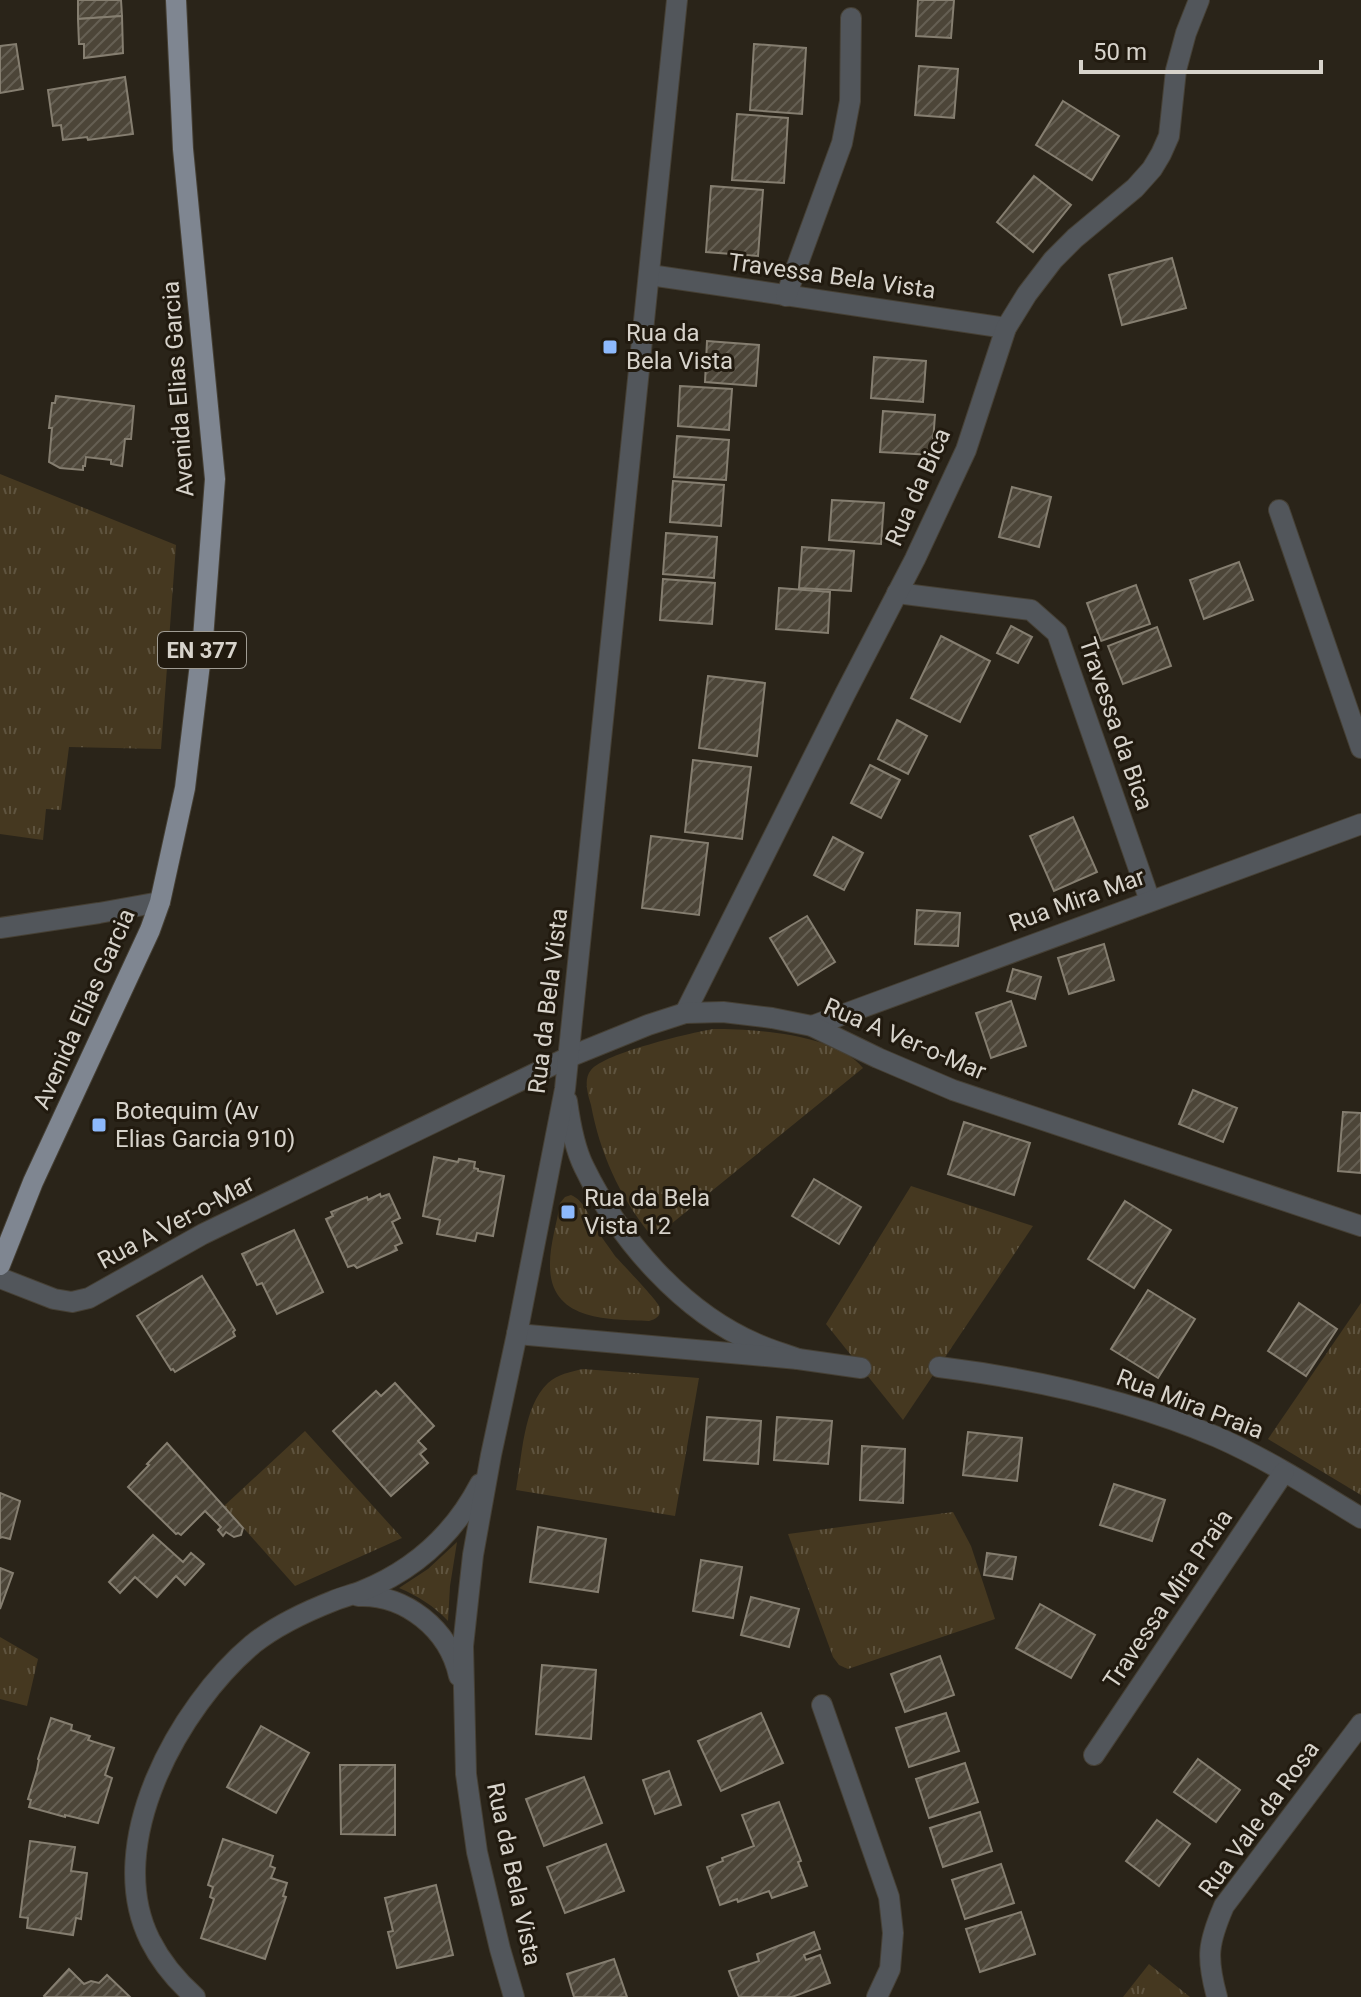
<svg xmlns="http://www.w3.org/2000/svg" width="1361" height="1997" font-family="Roboto,sans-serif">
	<defs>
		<pattern id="grass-tufts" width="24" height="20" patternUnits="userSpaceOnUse" patternTransform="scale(2)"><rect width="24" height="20" fill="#453820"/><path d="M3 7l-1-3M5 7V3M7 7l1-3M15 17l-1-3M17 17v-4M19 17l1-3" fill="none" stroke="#5f543f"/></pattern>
		<pattern id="building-hatch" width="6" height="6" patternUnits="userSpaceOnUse" patternTransform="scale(2)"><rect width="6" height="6" fill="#4c4538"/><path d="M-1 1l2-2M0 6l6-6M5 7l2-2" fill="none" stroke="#655f53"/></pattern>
	</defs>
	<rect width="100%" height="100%" fill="#2a2419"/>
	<g fill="url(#grass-tufts)">
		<path d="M0,474L176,545L161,749L69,747L61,810L46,809L43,840L0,834Z"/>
		<path d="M713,1029C755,1029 835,1034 863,1068L660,1233L656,1228L649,1233C619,1195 600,1153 591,1105C588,1095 583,1079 591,1070C605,1053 690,1033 713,1029Z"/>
		<path d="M911,1186L1033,1226L903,1420L826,1324Z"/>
		<path d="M571,1195C585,1201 589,1217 597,1230C602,1238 609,1247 615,1256C622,1264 660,1303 660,1308C661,1316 656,1319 649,1321C609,1319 549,1322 550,1264C550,1244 557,1223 560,1203L565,1197Z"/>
		<path d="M1361,1303V1495L1268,1439Z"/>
		<path d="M583,1369L699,1378L675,1516L516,1490C522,1458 523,1406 548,1383C558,1374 570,1372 583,1369Z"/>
		<path d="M305,1431L402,1538L295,1586L224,1506Z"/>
		<path d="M953,1512L971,1546L995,1619L848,1669L839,1665L833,1657L788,1534Z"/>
		<path d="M457,1542L450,1586L448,1621C434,1606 418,1596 399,1588L428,1569Z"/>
		<path d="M0,1637L38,1659L27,1706L0,1699Z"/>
		<path d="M1149,1964L1190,1997H1123Z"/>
	</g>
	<g fill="url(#building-hatch)" stroke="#857e70" stroke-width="2">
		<path d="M78,0H121L122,16L78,19Z"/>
		<path d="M918,0H954L951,38L916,36Z"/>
		<path d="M122,16L123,53L84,58V44H79L78,19Z"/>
		<path d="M16,44L23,89L0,93V46Z"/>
		<path d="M754,44L806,48L802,114L750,110Z"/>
		<path d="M919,66L958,69L954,118L915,115Z"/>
		<path d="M125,77L133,134L88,140L87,137L63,140L61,125L53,126L48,90Z"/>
		<path d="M1063,101L1119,136L1092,180L1036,145Z"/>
		<path d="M737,114L788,118L784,183L732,180Z"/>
		<path d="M1034,176L1071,205L1033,252L997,222Z"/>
		<path d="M711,186L763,190L758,256L706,252Z"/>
		<path d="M1172,258L1186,308L1122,325L1109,275Z"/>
		<path d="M707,341L759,345L756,386L705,382Z"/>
		<path d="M874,357L926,361L923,402L871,398Z"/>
		<path d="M680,386L732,389L729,430L678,426Z"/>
		<path d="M56,396L134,406L131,439H125L122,466L111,464V460L86,457L85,466H83V470L60,468L49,462L52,428H49L52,403H55Z"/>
		<path d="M883,411L935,415L932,455L880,452Z"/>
		<path d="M677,436L729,440L726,480L674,477Z"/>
		<path d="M673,481L724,485L721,526L670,522Z"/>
		<path d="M1012,487L1051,497L1039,547L999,537Z"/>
		<path d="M832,500L884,503L881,544L829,540Z"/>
		<path d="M666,533L717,537L714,578L663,574Z"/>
		<path d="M802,547L854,551L851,591L799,588Z"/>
		<path d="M1239,562L1253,600L1204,619L1190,580Z"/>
		<path d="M663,579L715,583L712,624L660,620Z"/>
		<path d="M1136,585L1150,624L1101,641L1087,603Z"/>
		<path d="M779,588L830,592L828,633L776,629Z"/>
		<path d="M1011,626L1032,637L1018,663L997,653Z"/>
		<path d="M1157,627L1171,666L1123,684L1108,646Z"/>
		<path d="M941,636L990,661L960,722L911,698Z"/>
		<path d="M708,676L765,683L757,756L699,748Z"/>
		<path d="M897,720L927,736L908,774L878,759Z"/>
		<path d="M693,760L751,767L742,839L685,832Z"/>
		<path d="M870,765L900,780L881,818L851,803Z"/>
		<path d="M1073,817L1097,872L1054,891L1030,836Z"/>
		<path d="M651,836L708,843L699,915L642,908Z"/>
		<path d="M833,837L863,853L844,890L814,875Z"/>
		<path d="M917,910L960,913L958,946L915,944Z"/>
		<path d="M807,916L835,962L798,985L770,938Z"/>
		<path d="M1104,944L1114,980L1069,994L1058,958Z"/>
		<path d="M1013,969L1041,977L1035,999L1007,991Z"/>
		<path d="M1011,1001L1026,1046L991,1058L976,1013Z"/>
		<path d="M1193,1090L1237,1108L1223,1142L1179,1124Z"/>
		<path d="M1343,1112L1361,1113V1173L1338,1171Z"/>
		<path d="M964,1122L1030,1143L1014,1195L948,1174Z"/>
		<path d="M434,1157L458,1162L459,1159L475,1162L474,1168L478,1169V1171L504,1176L493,1236L477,1233L475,1241L437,1234L440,1220L423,1216Z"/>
		<path d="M814,1179L861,1207L839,1244L792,1216Z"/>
		<path d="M380,1194L381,1197L389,1194L400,1218L392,1222L402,1243L395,1246L397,1250L357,1268L354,1265L348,1267L326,1219L333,1216L331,1212L367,1197L368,1200Z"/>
		<path d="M1125,1201L1171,1230L1134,1288L1088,1259Z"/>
		<path d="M294,1230L323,1292L277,1314L262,1283L257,1285L242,1254Z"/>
		<path d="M202,1276L235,1330L233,1332L235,1336L175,1372L173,1369L171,1370L137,1316Z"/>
		<path d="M1148,1290L1195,1319L1158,1378L1111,1349Z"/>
		<path d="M1299,1303L1337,1329L1306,1376L1268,1351Z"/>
		<path d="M395,1383L434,1426L418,1441L426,1449L420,1454L428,1463L391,1496L333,1431L376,1391L381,1396Z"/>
		<path d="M707,1417L761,1421L758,1464L704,1460Z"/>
		<path d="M777,1417L832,1421L828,1464L774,1460Z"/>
		<path d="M968,1432L1022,1438L1017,1481L963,1475Z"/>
		<path d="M167,1443L243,1528L241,1535L234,1537L226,1532L223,1536L218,1530L221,1527L205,1511L181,1535L178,1533L176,1534L128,1487L149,1465L147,1464Z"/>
		<path d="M862,1446L905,1449L903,1503L860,1500Z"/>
		<path d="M1114,1484L1165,1500L1152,1541L1100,1525Z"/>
		<path d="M0,1493L20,1501L10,1539L2,1537L0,1538Z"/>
		<path d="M538,1527L606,1539L598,1592L530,1582Z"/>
		<path d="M153,1535L183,1562L191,1553L204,1564L185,1585L176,1576L157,1597L135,1577L120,1593L109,1582Z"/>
		<path d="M987,1553L1016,1557L1012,1579L984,1575Z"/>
		<path d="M701,1560L742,1567L733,1618L693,1611Z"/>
		<path d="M0,1568L13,1573L0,1609Z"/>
		<path d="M751,1597L799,1609L789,1647L741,1635Z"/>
		<path d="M1040,1604L1095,1635L1071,1678L1016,1648Z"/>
		<path d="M940,1656L954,1695L905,1712L891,1674Z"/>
		<path d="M542,1665L596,1670L591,1739L536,1734Z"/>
		<path d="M761,1713L783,1763L721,1791L698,1741Z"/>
		<path d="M946,1713L959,1751L909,1767L896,1728Z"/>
		<path d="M51,1718L72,1725L71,1730L90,1736L88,1740L114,1748L105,1775L112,1778L98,1823L65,1815V1817L29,1807L31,1800L28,1799L37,1770L39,1760L38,1759Z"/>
		<path d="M261,1726L309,1753L276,1813L227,1787Z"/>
		<path d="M1198,1759L1240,1790L1216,1822L1174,1792Z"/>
		<path d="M965,1763L978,1802L929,1818L916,1779Z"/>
		<path d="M340,1765H395V1835L341,1834Z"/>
		<path d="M669,1771L681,1805L655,1814L643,1780Z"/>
		<path d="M584,1777L602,1823L544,1846L526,1799Z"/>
		<path d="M779,1802L801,1861L798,1862L807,1886L772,1898L769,1891L738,1902L737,1899L720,1905L707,1867L723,1861L722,1858L754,1846L742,1815Z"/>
		<path d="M980,1812L992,1851L943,1867L930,1828Z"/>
		<path d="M1157,1820L1190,1844L1159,1886L1126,1861Z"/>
		<path d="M223,1839L273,1856L270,1866L275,1868L271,1878L287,1883L283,1896L286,1897L265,1959L201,1938L214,1899L210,1897L213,1887L208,1885Z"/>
		<path d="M30,1841L75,1847L71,1871L87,1873L81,1919L76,1918L73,1935L27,1928L28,1918L20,1917Z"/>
		<path d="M606,1844L624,1891L565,1913L547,1867Z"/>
		<path d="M1001,1864L1014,1903L965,1919L952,1880Z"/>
		<path d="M436,1885L453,1955L397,1968L388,1932L393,1931L385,1898Z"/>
		<path d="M1021,1912L1035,1954L980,1972L966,1929Z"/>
		<path d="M814,1932L820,1949L804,1955L806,1960L820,1955L830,1983L792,1997H739L729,1971L759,1961L757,1954Z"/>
		<path d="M614,1959L627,1997H574L567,1974Z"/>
		<path d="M69,1969L84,1984L91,1981L99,1983L107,1975L130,1997H45L44,1996Z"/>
	</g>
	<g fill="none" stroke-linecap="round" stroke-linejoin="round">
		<g stroke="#464035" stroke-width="22">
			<g id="street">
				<path d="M650,275L1006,328"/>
				<path d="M786,296L842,143L850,101L851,18"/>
				<path d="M1279,510L1361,748"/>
				<path d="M897,593L1031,610L1057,633L1150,901"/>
				<path d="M0,928L99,913L160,902"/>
				<path d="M685,1013L845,694L915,559L966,450L1006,328L1027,294L1053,260L1075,238L1135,188L1152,169L1161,154L1169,136L1176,70L1186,33L1199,0"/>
				<path d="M812,1026L1361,824"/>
				<path d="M567,1101C570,1123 574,1147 584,1167C619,1239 682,1312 757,1344C770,1350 785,1354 798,1359"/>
				<path d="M0,1278L54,1299L72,1302L89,1298L203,1234L569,1057L648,1025L685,1013L723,1012L772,1018L812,1026L878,1058L953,1090L1361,1226"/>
				<path d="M517,1334L798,1359L861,1368"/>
				<path d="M939,1367C1034,1379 1128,1399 1217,1437C1267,1459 1314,1489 1361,1518"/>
				<path d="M358,1596C405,1594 449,1629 459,1676"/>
				<path d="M822,1705L889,1897L893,1933L890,1969L877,1997"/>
				<path d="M1094,1755L1284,1472"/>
				<path d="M195,1997C177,1981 161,1962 150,1940C102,1844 179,1706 253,1644C277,1625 305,1612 333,1601C342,1597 352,1595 362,1591C414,1570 454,1534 480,1484"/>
				<path d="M514,1997L500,1949L477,1852L466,1774L463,1646L473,1555L491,1455L517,1334L565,1089L677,0"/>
				<path d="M1217,1997C1206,1957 1208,1943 1224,1906L1361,1724"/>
			</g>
		</g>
		<g stroke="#464035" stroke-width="22">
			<path id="primary" d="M0,1265L33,1182L150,930L160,902L185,788L203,639L215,479L183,149L176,0"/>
		</g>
		<use href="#street" stroke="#52565b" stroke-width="20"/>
		<use href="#primary" stroke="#7f8691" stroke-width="20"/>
	</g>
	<g fill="#8db9fc" stroke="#211a0f" stroke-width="3">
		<rect x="602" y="339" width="16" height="16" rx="4"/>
		<rect x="91" y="1117" width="16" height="16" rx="4"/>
		<rect x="560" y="1204" width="16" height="16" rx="4"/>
	</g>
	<g text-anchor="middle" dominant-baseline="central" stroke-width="6" stroke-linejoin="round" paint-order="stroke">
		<rect fill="#211a0f" stroke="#a09c93" stroke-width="2" x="158" y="632" width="88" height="36" rx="6"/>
		<g font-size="22" font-weight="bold" fill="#d7d3cb">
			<text x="202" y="650">EN 377</text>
		</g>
		<g font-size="24" fill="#d7d3cb" stroke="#211a0f">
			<text transform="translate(832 276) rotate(8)">Travessa Bela Vista</text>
			<text transform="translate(178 389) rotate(-94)">Avenida Elias Garcia</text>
			<text transform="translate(918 487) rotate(-66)">Rua da Bica</text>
			<text transform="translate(1116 724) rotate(71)">Travessa da Bica</text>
			<text transform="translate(1077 900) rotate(-20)">Rua Mira Mar</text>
			<text transform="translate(548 1001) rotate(-83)">Rua da Bela Vista</text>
			<text transform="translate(84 1009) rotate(-66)">Avenida Elias Garcia</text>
			<text transform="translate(905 1039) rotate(23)">Rua A Ver-o-Mar</text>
			<text transform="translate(176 1222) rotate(-28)">Rua A Ver-o-Mar</text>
			<text transform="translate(1190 1404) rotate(21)">Rua Mira Praia</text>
			<text transform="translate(1168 1599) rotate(-56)">Travessa Mira Praia</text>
			<text transform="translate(1259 1819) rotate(-54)">Rua Vale da Rosa</text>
			<text transform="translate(514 1874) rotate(78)">Rua da Bela Vista</text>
		</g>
		<g font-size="24" fill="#d7d3cb" stroke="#211a0f" text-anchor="start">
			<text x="626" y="333">Rua da<tspan x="626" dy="28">Bela Vista</tspan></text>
			<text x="115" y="1111">Botequim (Av<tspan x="115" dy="28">Elias Garcia 910)</tspan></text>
			<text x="584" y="1198">Rua da Bela<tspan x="584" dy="28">Vista 12</tspan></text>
		</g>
	</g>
	<path d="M1081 60v12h240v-12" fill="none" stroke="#d7d3cb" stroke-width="4"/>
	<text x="1093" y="60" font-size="24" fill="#d7d3cb" stroke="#211a0f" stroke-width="6" paint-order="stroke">50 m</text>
</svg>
